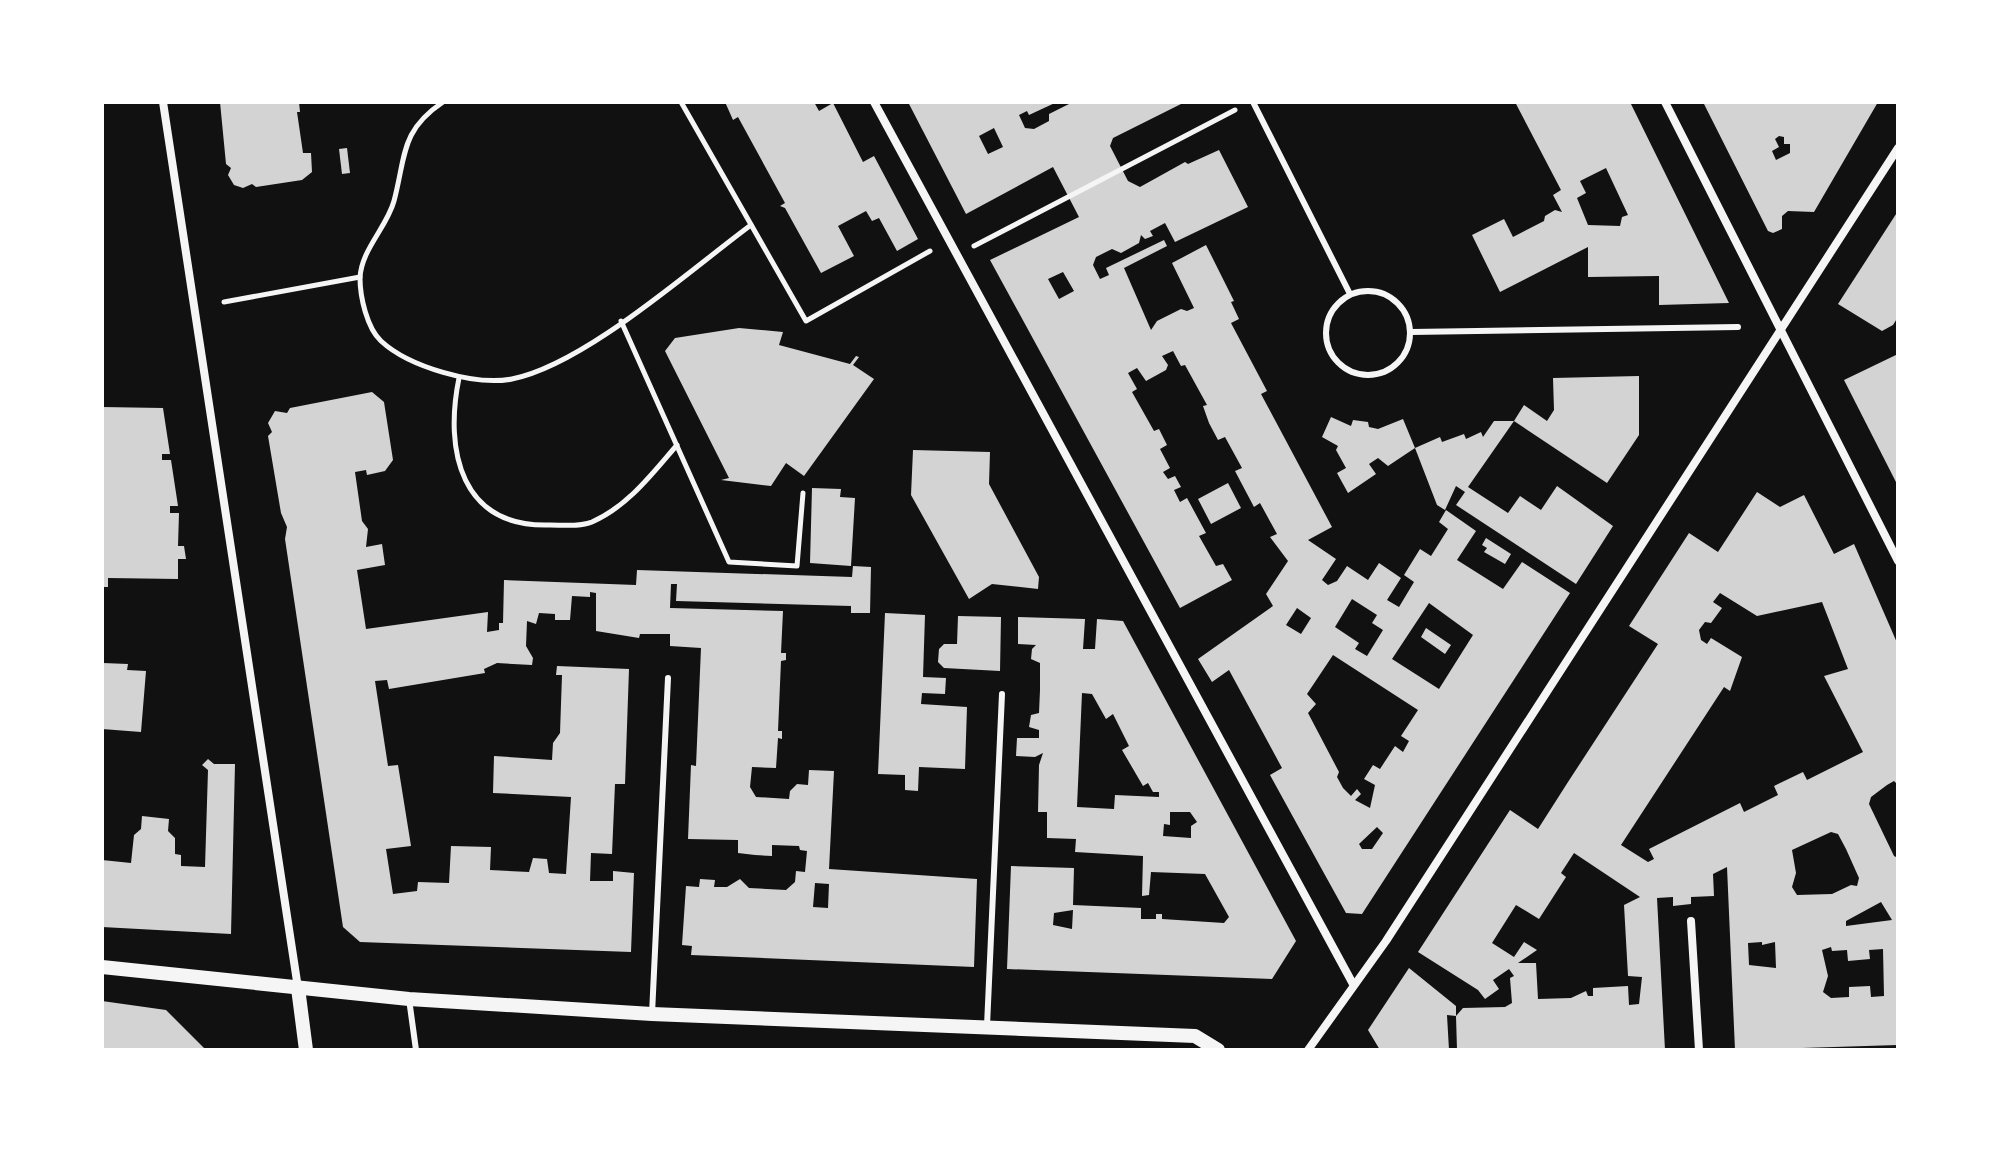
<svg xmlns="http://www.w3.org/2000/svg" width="2000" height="1152" font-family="'Exo 2',sans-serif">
	<rect width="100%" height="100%" fill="#111"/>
	<g fill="#d3d3d3" fill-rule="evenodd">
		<path d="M220,102H299L300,112H297L303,153H311L312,172L302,180L256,187L252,184L243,188L234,185L228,175L231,168L226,164Z"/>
		<path d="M725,102H814L819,111L833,103L863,162L874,156L918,239L897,251L879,218L872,221L866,211L838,226L854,256L821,273L785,208L780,206L785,203L738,117L733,120Z"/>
		<path d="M908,102H1057L1029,115L1027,111L1019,115L1025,128L1034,129L1049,121V114L1071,103L1185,102L1113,138L1110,146L1128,181L1140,187L1185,162L1188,164L1219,150L1248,207L1175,242L1165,223L1150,231L1153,236L1145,239L1141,235L1139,243L1121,253L1112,249L1096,257L1093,265L1100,279L1109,275L1106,268L1164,240L1167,246L1124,268L1151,330L1157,321L1181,309L1187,311L1194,308L1172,263L1206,245L1234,301L1231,302L1239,319L1231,323L1267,391L1261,394L1332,527L1308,540L1336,559L1322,580L1328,585L1337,581L1347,566L1368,580L1379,563L1401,578L1387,600L1399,607L1414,582L1404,575L1420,549L1431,556L1448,529L1439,522L1446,510L1476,531L1457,560L1503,589L1522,562L1570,593L1362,914L1346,913L1320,866L1270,775L1282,768L1229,670L1212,682L1198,659L1273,606L1266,594L1288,561L1270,537L1277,534L1260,503L1254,507L1235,471L1242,468L1225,437L1218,440L1209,423L1203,406L1207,405L1185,365L1181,366L1173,351L1162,356L1168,365L1166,370L1146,381L1137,368L1128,373L1137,389L1132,392L1154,431L1159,429L1167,445L1160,449L1170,468L1163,472L1168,479L1175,476L1181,487L1174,490L1180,502L1187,498L1206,533L1199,536L1216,566L1223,564L1232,580L1180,608L990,260L1079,217L1053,167L966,214ZM994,128L1003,147L988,154L979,136ZM1063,272L1074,291L1059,299L1048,279ZM1352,599L1377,615L1372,623L1383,630L1367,656L1355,649L1359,643L1335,627ZM1429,603L1473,635L1439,689L1392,659ZM1297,608L1311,618L1301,634L1286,625ZM1333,655L1418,710L1401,736L1409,741L1403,752L1395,746L1380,769L1373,765L1364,779L1375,785L1370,808L1355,800L1361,794L1357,789L1351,796L1343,788L1337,777L1339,772L1308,713L1316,704L1307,694ZM1377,827L1383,833L1372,849H1362L1359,844Z"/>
		<path d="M1515,102H1630L1729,303L1659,305V276L1588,277V247L1500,292L1472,235L1504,219L1513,237L1544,221L1545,216L1555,210L1562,212L1553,195L1561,190ZM1606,168L1628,215L1622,217L1620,226L1588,225L1577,198L1586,193L1580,181Z"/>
		<path d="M1703,102L1778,103L1878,102L1814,212L1788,211L1782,216V229L1773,233L1768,231ZM1779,136L1784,137V144H1790V153L1776,160L1772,151L1779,147L1775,139Z"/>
		<path d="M347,148L350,173L342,174L339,149Z"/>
		<path d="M1898,211V317L1893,325L1882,331L1838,304Z"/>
		<path d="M739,328L783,332L779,345L850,364L856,356L859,357L853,365L874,379L804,476L786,463L771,486L721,480L729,478L665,351L675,338Z"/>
		<path d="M1898,354V486L1844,380Z"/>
		<path d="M1639,376V435L1607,483L1514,421L1524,405L1547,421L1554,410L1553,378Z"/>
		<path d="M372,392L384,402L393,460L385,471L367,475L366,470L355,472L362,521L368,529L366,547L382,544L385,565L357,570L366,629L488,612L487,632L499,630V623H503L504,580L636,585L637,570L852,577L853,566L871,567L870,613H851V606L676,601L677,584H671L670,608L783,611L781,653H786V660L781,661L778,731H782V739L778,738L776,768L752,767L750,787L756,797L789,799L790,791L797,784L808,785L809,770L834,771L829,869L977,879L974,967L691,955L692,946L682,945L686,886L699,887L700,879L715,880L714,887H727L740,879L749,888L786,890L795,882L796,871L805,872L807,851L800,850L799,846L772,845V856L755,855L738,853V840L688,839L691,765L696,766L701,648L670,646V634H640L639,638L596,631V593L590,592V597L572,596L570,620H555V614L539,613L536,624L527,621L526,646L533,658L532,665L497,663L484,669L485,673L389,689L387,680L375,681L388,766L398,765L411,846L386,849L393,894L417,891L418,882L449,883L451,846L491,847L490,870L529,872L533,858L547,859L549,873L566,874L571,797L493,793L494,756L552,760L553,743L560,733L562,675H556L557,666L629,669L625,784H615L612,854L591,853L590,881H613V871L634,873L631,952L360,942L343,927L285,539L287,527L281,513L268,436L272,432L268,423L275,411L287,413L290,408ZM815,883L829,884L828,908L813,907Z"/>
		<path d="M102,407L163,408L170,454H162V460H171L178,506H170V513H179L178,546H184L186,559H178V579L108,578V587H102Z"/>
		<path d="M1331,417L1351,426L1353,420L1368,422L1369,427L1378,429L1403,419L1415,448L1388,466L1378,458L1369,464L1376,474L1348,493L1337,473L1346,468L1336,450L1338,446L1322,437Z"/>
		<path d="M1494,421H1514L1468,487L1508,513L1520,496L1541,510L1557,486L1613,526L1576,584L1456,505L1465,492L1456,486L1445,510L1437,505L1415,448L1440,437L1442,442L1464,434L1466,439L1481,432L1483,437Z"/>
		<path d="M913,450L990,452L989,484L1039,577L1038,589L992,584L969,599L911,495Z"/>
		<path d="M1228,483L1241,508L1211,524L1198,499Z"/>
		<path d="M812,488L841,489L840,497L855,498L851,566L810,563Z"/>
		<path d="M1757,492L1780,507L1804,495L1834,554L1854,544L1898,645V785L1894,781L1887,785L1871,797L1869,804L1894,856L1898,858V1045L1735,1050L1727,867L1713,874L1714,896L1691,897V904L1673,906V897L1657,898L1665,1050H1457L1456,1016L1463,1008L1505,1007L1512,1003L1510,978L1514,976L1509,969L1493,980L1499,989L1485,999L1478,990L1418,952L1510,810L1538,829L1568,782L1658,644L1629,626L1689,533L1718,552ZM1720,593L1757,616L1822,602L1848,669L1824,676L1863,752L1807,780L1803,772L1774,786L1778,795L1744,812L1740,803L1649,849L1654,859L1648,862L1621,845L1724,687L1730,691L1742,657L1711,638L1707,644L1701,640L1699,630L1705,622L1711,623L1722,608L1713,602ZM1831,832L1838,834L1846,849L1859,878L1857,886L1851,885L1832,894L1797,895L1792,887L1796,873L1792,850ZM1574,853L1640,897L1624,905L1628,976L1642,977L1639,1004L1629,1005L1628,986L1593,988V996H1588L1586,991L1571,998L1538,999L1536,963H1518L1537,950L1524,942L1514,957L1492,943L1516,905L1539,919L1566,877L1561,873ZM1881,902L1892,920L1846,926V921ZM1762,942V945L1775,942L1776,968L1749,965L1748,943ZM1831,947L1832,951L1847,950L1848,961L1870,959L1869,950L1883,949L1884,996L1871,997L1870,986L1849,987V997L1831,998L1823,992L1828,976L1822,950Z"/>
		<path d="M1486,538L1511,554L1505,564L1484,552L1487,548L1482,545Z"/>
		<path d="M885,613L925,615L923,677L946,678L945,694L922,693L921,704L967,707L965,769L919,767L918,791L905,790V775L878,774Z"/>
		<path d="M958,616L1001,617L1000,671L944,668L938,662L939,649L944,644H957Z"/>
		<path d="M1018,617L1085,619L1083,649H1095L1097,619L1123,621L1296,941L1272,979L1007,969L1011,866L1074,868L1073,905L1141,908V919H1156V914H1162V919L1224,923L1229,917L1205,874L1151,872L1149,895L1142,896L1143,856L1075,852L1076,839L1047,838V812H1038L1039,765L1043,753L1035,757L1016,756L1017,738H1039V730L1029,727L1031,715L1039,713L1040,690V663L1031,659L1032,649L1036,645L1018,644ZM1082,693L1092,694L1106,719L1113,714L1129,746L1122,750L1143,786L1148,783L1153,792H1159V797L1115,795L1114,809L1077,807ZM1170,812H1190L1197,822L1191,826V838L1163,836L1164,824L1170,825ZM1073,910L1072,929L1053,925L1054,913Z"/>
		<path d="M1426,628L1451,645L1445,654L1421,637Z"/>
		<path d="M103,663L128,664L127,670L146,671L141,732L102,729Z"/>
		<path d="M208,759L214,764H235L231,934L102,927V860L131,863L134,835L141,829L142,816L169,819L168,831L175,838V854L181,855V866L205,867L208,770L202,765Z"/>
		<path d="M1409,968L1456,1006V1016L1447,1015L1449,1050H1380L1368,1030Z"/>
		<path d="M102,1001L166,1010L206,1050H102Z"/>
	</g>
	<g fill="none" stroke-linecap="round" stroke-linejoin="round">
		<g stroke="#f5f5f5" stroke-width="5">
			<path d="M443,102C400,131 406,156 394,201C387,227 361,250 360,278C360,297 367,328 381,341C409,367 475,386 512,379C584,365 690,270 751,225"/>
			<path d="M681,102L806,321L930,251"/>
			<path d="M974,246L1235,110"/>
			<path d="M224,302L360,277"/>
			<path d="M621,321L729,562L797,566L803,493"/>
			<path d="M459,378C444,451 461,528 550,525C563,525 580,527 592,522C628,506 652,474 677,445"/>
		</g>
		<g stroke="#f5f5f5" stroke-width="6">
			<path d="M1253,102L1350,294"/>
			<circle cx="1368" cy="333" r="42"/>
			<path d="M1411,332L1738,327"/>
			<path d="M409,999L416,1050"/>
			<path d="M652,1014L668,678"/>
			<path d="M987,1026L1002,694"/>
		</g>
		<g stroke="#f5f5f5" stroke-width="8">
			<path d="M163,102L298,988"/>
			<path d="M874,102L1353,984"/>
			<path d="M1665,102L1898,561"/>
			<path d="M1691,921L1699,1050"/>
			<path d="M1308,1050L1386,941L1898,148"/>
		</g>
		<g stroke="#f5f5f5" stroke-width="14">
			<path d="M102,967L409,999L652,1014L1195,1036L1218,1050"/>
			<path d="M298,988L306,1050"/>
		</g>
	</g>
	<rect width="2000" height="1152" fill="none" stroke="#ffffff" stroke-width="208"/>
</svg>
